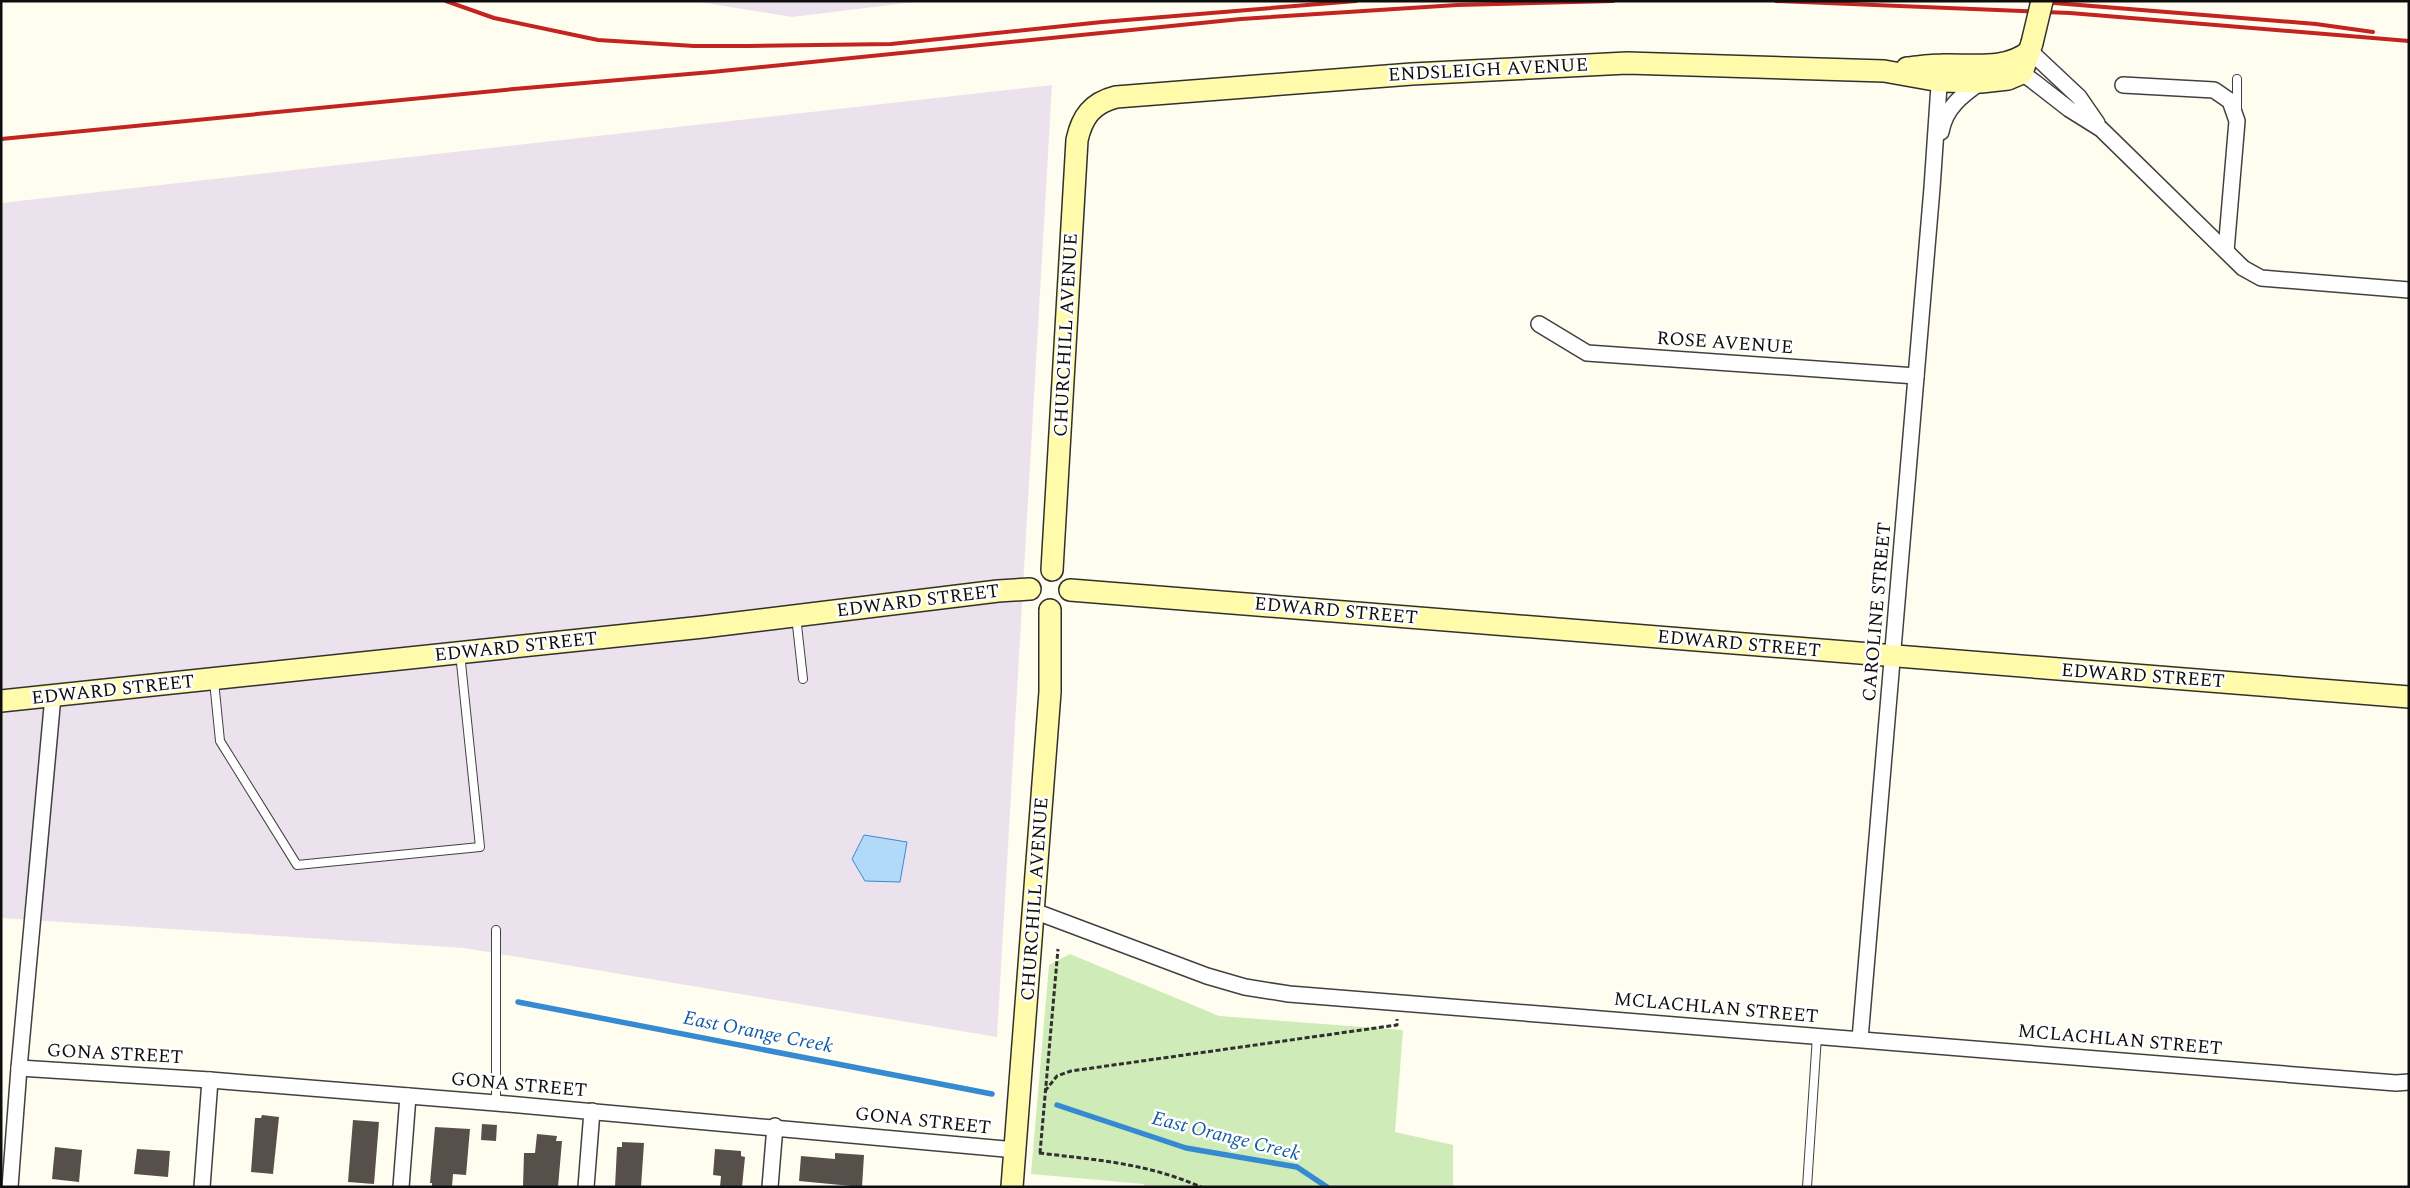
<svg xmlns="http://www.w3.org/2000/svg" width="2410" height="1188" font-family="Spectral,serif">
	<rect width="100%" height="100%" fill="#fffdef"/>
	<g fill="#ece2ed">
		<path d="M694,1H922L792,17Z"/>
		<path d="M1052,85L997,1037L464,948L1,918V203Z"/>
	</g>
	<path fill="#cfebb7" d="M1070,954L1219,1016L1403,1030L1395,1132L1453,1145V1187H1144V1184L1031,1174L1049,965Z"/>
	<path fill="#b2daf8" stroke="#368ad2" d="M864,835L907,842L900,882L865,881L852,859Z"/>
	<g fill="none" stroke-linecap="round" stroke-linejoin="round">
		<g stroke="#368ad2" stroke-width="5.5">
			<path d="M518,1002L992,1094"/>
			<path d="M1057,1105L1186,1148L1297,1167L1327,1187"/>
		</g>
	</g>
	<g fill="#57504a">
		<path d="M262,1115L279,1117L273,1174L251,1172L255,1118H261Z"/>
		<path d="M353,1120L379,1122L374,1184L348,1182Z"/>
		<path d="M482,1124L497,1125L496,1141L481,1140Z"/>
		<path d="M435,1127L470,1129L466,1175L453,1174L452,1187H432V1183H430Z"/>
		<path d="M537,1134L557,1136L556,1141H562L558,1187L523,1186L524,1153H535Z"/>
		<path d="M622,1142L644,1143L641,1187H615L617,1147H622Z"/>
		<path d="M55,1147L82,1150L79,1182L52,1179Z"/>
		<path d="M137,1149L170,1151L168,1177L134,1174Z"/>
		<path d="M715,1149L741,1151V1156L745,1157L742,1187H720L721,1176L713,1175Z"/>
		<path d="M835,1153L864,1155L862,1187L799,1181L801,1156L835,1159Z"/>
	</g>
	<g fill="none" stroke-linecap="round" stroke-linejoin="round">
		<g stroke="#414141" stroke-width="10">
			<g id="lane">
				<path d="M2237,109V79"/>
				<path d="M796,616L803,679"/>
				<path d="M214,681L220,741L297,865L480,847L460,653"/>
				<path d="M496,930V1103"/>
				<path d="M1807,1187L1817,1036"/>
			</g>
		</g>
		<g stroke="#414141" stroke-width="18">
			<g id="street">
				<path d="M2030,51L2079,97L2097,123"/>
				<path d="M2018,65L2022,73L2033,81L2069,109L2101,129L2243,268L2261,278L2409,290"/>
				<path d="M2123,85L2214,90L2230,101L2237,121L2226,251"/>
				<path d="M1941,132C1945,108 1962,95 1981,82"/>
				<path d="M1539,324L1587,353L1916,376"/>
				<path d="M1034,911L1207,976L1245,987L1289,994L2396,1083L2409,1082"/>
				<path d="M1860,1039L1932,188L1940,71"/>
				<path d="M19,1068L210,1080L496,1103L1016,1150"/>
				<path d="M10,1187L19,1068L53,696"/>
				<path d="M202,1187L210,1080"/>
				<path d="M401,1187L408,1096"/>
				<path d="M586,1187L592,1111"/>
				<path d="M770,1187L775,1126"/>
			</g>
		</g>
		<g stroke="#303030" stroke-width="24">
			<g id="secondary">
				<path d="M1907,68C1918,67 1931,65 1942,65C1971,64 2006,71 2030,51"/>
				<path d="M1052,570L1077,140C1082,117 1092,103 1116,97L1412,74L1627,63L1884,71L1940,81L1981,82L2008,79L2022,73L2032,43"/>
				<path d="M1070,590L2409,697"/>
				<path d="M1,701L703,627L998,591L1030,589"/>
				<path d="M1012,1187L1050,692V610"/>
			</g>
		</g>
		<g stroke="#303030" stroke-width="3" stroke-dasharray="5 2.5" stroke-linecap="butt">
			<path d="M1045,1091L1057,1076L1071,1071L1397,1025V1019"/>
			<path d="M1039,1153C1097,1160 1146,1163 1201,1187"/>
			<path d="M1040,1153L1058,949"/>
		</g>
		<use href="#lane" stroke="#fff" stroke-width="8"/>
		<use href="#street" stroke="#fff" stroke-width="15"/>
		<use href="#secondary" stroke="#fffbaa" stroke-width="21"/>
		<g stroke="#c32321" stroke-width="4">
			<path d="M446,1L494,18L598,40L694,46H748L891,44L1102,22L1356,1"/>
			<path d="M1776,1L2070,13L2409,41"/>
			<path d="M2030,1L2316,24L2373,32"/>
			<path d="M1,139L514,89L712,72L1241,19L1457,5L1613,1"/>
		</g>
		<g stroke="#303030" stroke-width="24" stroke-linecap="butt">
			<path id="secondary-bridge" d="M2032,43L2042,1"/>
		</g>
		<use href="#secondary-bridge" stroke="#fffbaa" stroke-width="21"/>
	</g>
	<g text-anchor="middle" dominant-baseline="central" stroke-width="5" stroke-linejoin="round" paint-order="stroke">
		<g font-size="19" fill="#0e0e0e" stroke="#fff">
			<text transform="translate(1488 70) rotate(-3)">ENDSLEIGH AVENUE</text>
			<text transform="translate(1066 335) rotate(-87)">CHURCHILL AVENUE</text>
			<text transform="translate(1725 343) rotate(4)">ROSE AVENUE</text>
			<text transform="translate(918 601) rotate(-7)">EDWARD STREET</text>
			<text transform="translate(1336 611) rotate(5)">EDWARD STREET</text>
			<text transform="translate(1877 612) rotate(-85)">CAROLINE STREET</text>
			<text transform="translate(1739 644) rotate(5)">EDWARD STREET</text>
			<text transform="translate(516 647) rotate(-6)">EDWARD STREET</text>
			<text transform="translate(2143 676) rotate(4)">EDWARD STREET</text>
			<text transform="translate(113 690) rotate(-6)">EDWARD STREET</text>
			<text transform="translate(1035 899) rotate(-86)">CHURCHILL AVENUE</text>
			<text transform="translate(1716 1008) rotate(5)">MCLACHLAN STREET</text>
			<text transform="translate(2120 1040) rotate(5)">MCLACHLAN STREET</text>
			<text transform="translate(115 1054) rotate(3)">GONA STREET</text>
			<text transform="translate(519 1085) rotate(5)">GONA STREET</text>
			<text transform="translate(923 1121) rotate(6)">GONA STREET</text>
		</g>
		<g font-size="20" font-style="italic" fill="#135ca4" stroke="#fff">
			<text transform="translate(758 1032) rotate(11)">East Orange Creek</text>
			<text transform="translate(1226 1136) rotate(14)">East Orange Creek</text>
		</g>
	</g>
	<rect width="2410" height="1188" fill="none" stroke="#0e0e0e" stroke-width="5"/>
</svg>
